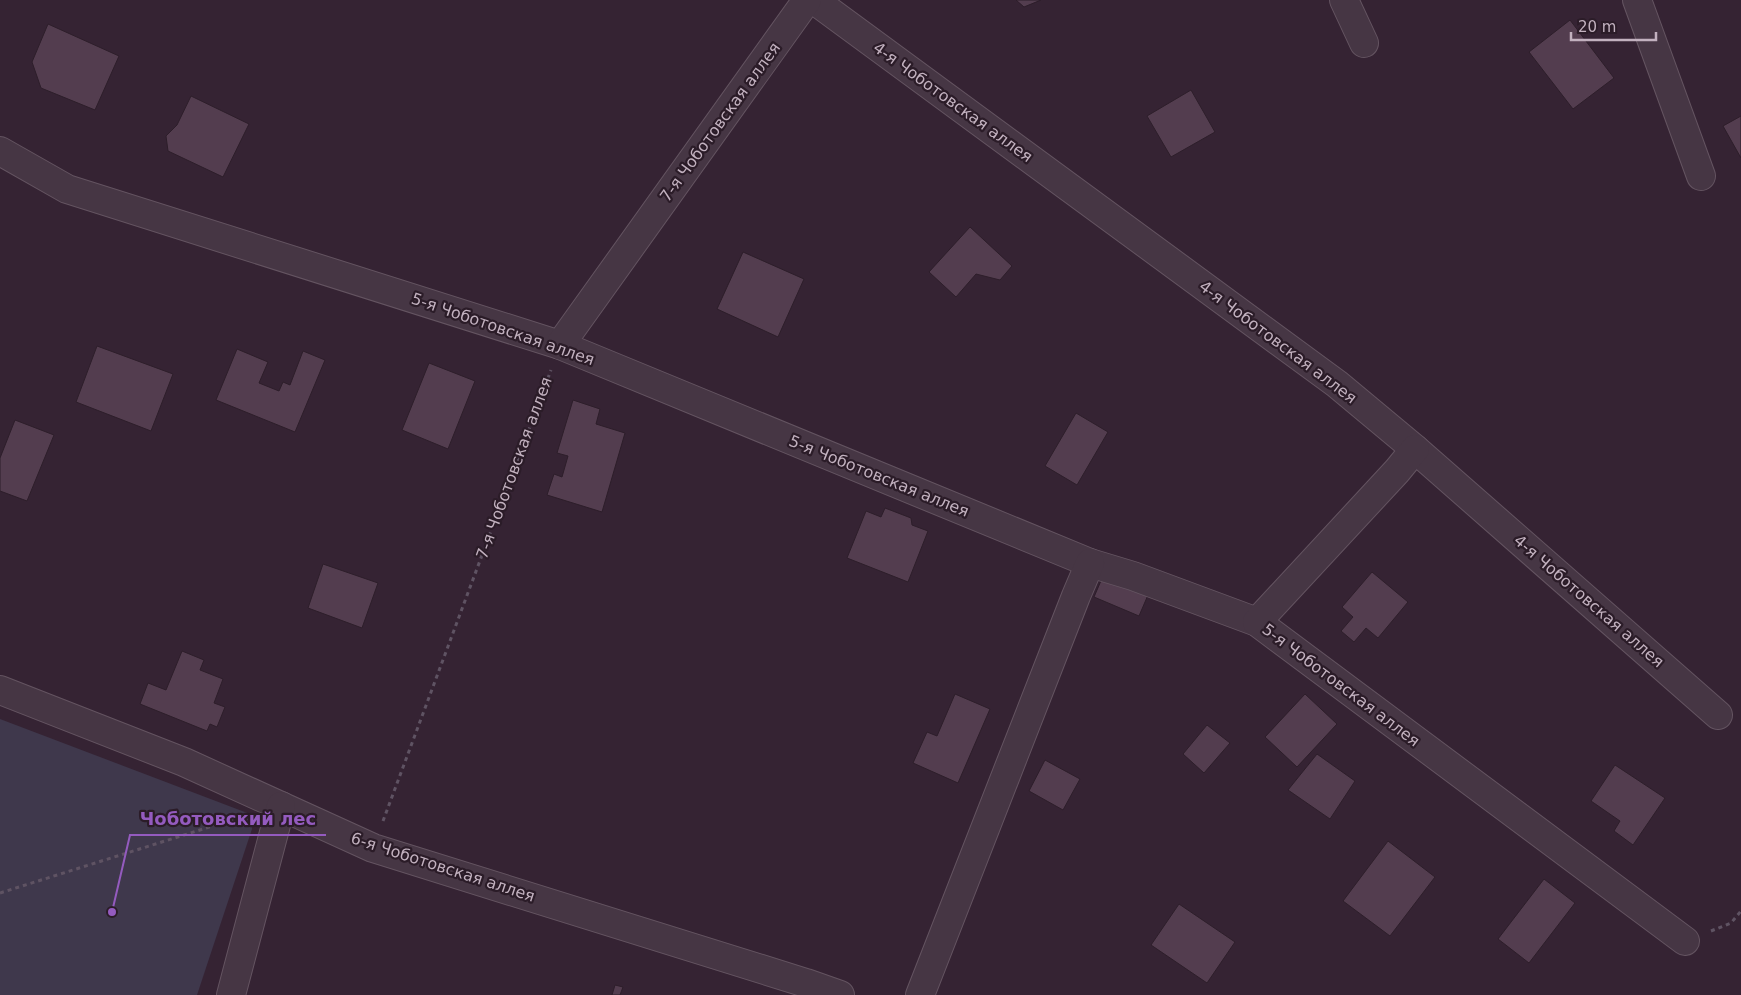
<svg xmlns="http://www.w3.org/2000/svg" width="1741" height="995" font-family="'DejaVu Sans',sans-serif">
	<rect width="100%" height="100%" fill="#352333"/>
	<path fill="#3f384c" d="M0,719L250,814L252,829L197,995H0Z"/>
	<g fill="#533d4f" stroke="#2d1e2a">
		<path d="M1016,0H1041L1024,7Z"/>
		<path d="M1570,20L1614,78L1573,109L1529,52Z"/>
		<path d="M48,24L119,56L95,110L41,88L32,62Z"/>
		<path d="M1191,90L1215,132L1171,157L1147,116Z"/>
		<path d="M191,96L249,124L223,177L168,151L166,136L177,125Z"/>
		<path d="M1741,116V158L1723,126Z"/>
		<path d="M970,227L1012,266L1000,280L976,274L956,297L929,272Z"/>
		<path d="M743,252L804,279L778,337L717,309Z"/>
		<path d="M97,346L173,374L151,431L76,402Z"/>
		<path d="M237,349L268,362L259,383L279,391L283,382L290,385L303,351L325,360L295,432L216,400Z"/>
		<path d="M429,363L475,381L448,449L402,430Z"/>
		<path d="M573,400L600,409L596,424L625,433L602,512L547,495L554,474L562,477L568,456L557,453Z"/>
		<path d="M1076,413L1108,432L1077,485L1045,466Z"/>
		<path d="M15,420L54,435L27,501L0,491V458Z"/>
		<path d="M885,508L911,518L912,525L928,531L908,582L847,558L866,511L881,517Z"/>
		<path d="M323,564L378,583L362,628L308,608Z"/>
		<path d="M1372,572L1408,602L1378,638L1366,628L1354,642L1341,631L1353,617L1342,607Z"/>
		<path d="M1103,576L1148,595L1139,616L1094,597Z"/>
		<path d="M182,651L204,660L200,670L223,679L214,703L225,707L217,727L210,724L207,731L140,704L148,683L166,690Z"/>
		<path d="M955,694L990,709L958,783L913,763L927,732L937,736Z"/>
		<path d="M1305,694L1337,724L1297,767L1265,737Z"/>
		<path d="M1207,725L1230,743L1204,773L1183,754Z"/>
		<path d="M1317,754L1355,781L1330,819L1288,790Z"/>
		<path d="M1045,760L1080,779L1063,810L1029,791Z"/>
		<path d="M1615,765L1665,798L1633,845L1614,831L1620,821L1591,801Z"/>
		<path d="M1388,841L1435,877L1390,936L1343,901Z"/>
		<path d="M1544,879L1575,903L1529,963L1498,939Z"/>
		<path d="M1179,904L1235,942L1207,983L1151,945Z"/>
		<path d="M615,985L623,987L620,995H612Z"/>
	</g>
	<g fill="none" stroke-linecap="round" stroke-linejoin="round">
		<g stroke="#645461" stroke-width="30">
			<g id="minor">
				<path d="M814,0L1337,384L1415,449L1718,715"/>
				<path d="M1344,0L1364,43"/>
				<path d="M1637,0L1701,176"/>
				<path d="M0,151L67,189L560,345L1090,563L1133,576L1257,622L1685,941"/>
				<path d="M560,345L807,0"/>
				<path d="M1257,622L1397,471L1415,449"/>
				<path d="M0,690L184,762L373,848L806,983L840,995"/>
				<path d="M231,995L281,806"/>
				<path d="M920,995L1076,596L1090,563"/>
			</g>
		</g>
		<g stroke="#5f5363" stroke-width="3" stroke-dasharray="4 4" stroke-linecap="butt">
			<path d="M383,821L551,370"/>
			<path d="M0,893L238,818"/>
			<path d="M1711,931L1731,923L1741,911"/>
		</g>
		<use href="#minor" stroke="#463644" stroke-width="28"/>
	</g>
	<g text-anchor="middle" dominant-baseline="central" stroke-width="4.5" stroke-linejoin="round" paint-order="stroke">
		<g font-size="16" fill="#c2b1bf" stroke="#2b1c28">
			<text transform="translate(953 102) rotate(36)">4-я Чоботовская аллея</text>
			<text transform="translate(720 122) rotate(-54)">7-я Чоботовская аллея</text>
			<text transform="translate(503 329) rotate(19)">5-я Чоботовская аллея</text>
			<text transform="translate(1278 342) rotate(37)">4-я Чоботовская аллея</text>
			<text transform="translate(514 468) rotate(-70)">7-я Чоботовская аллея</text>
			<text transform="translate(879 476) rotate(22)">5-я Чоботовская аллея</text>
			<text transform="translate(1589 601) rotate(41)">4-я Чоботовская аллея</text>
			<text transform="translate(1341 685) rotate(37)">5-я Чоботовская аллея</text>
			<text transform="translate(443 867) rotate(18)">6-я Чоботовская аллея</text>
		</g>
	</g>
	<path fill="none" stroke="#945bbf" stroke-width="2" d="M112 912L130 835H326"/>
	<circle fill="#945bbf" stroke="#2b1c28" stroke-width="2" cx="112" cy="912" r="5"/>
	<g font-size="18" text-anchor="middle" font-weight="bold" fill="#945bbf" stroke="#2b1c28" stroke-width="4.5" stroke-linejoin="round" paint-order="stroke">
		<text x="228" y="825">Чоботовский лес</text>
	</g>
	<path d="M1571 32v8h85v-8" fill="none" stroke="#c2b1bf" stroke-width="2.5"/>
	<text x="1578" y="32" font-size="15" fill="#c2b1bf" stroke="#2b1c28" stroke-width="4" paint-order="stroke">20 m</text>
</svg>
